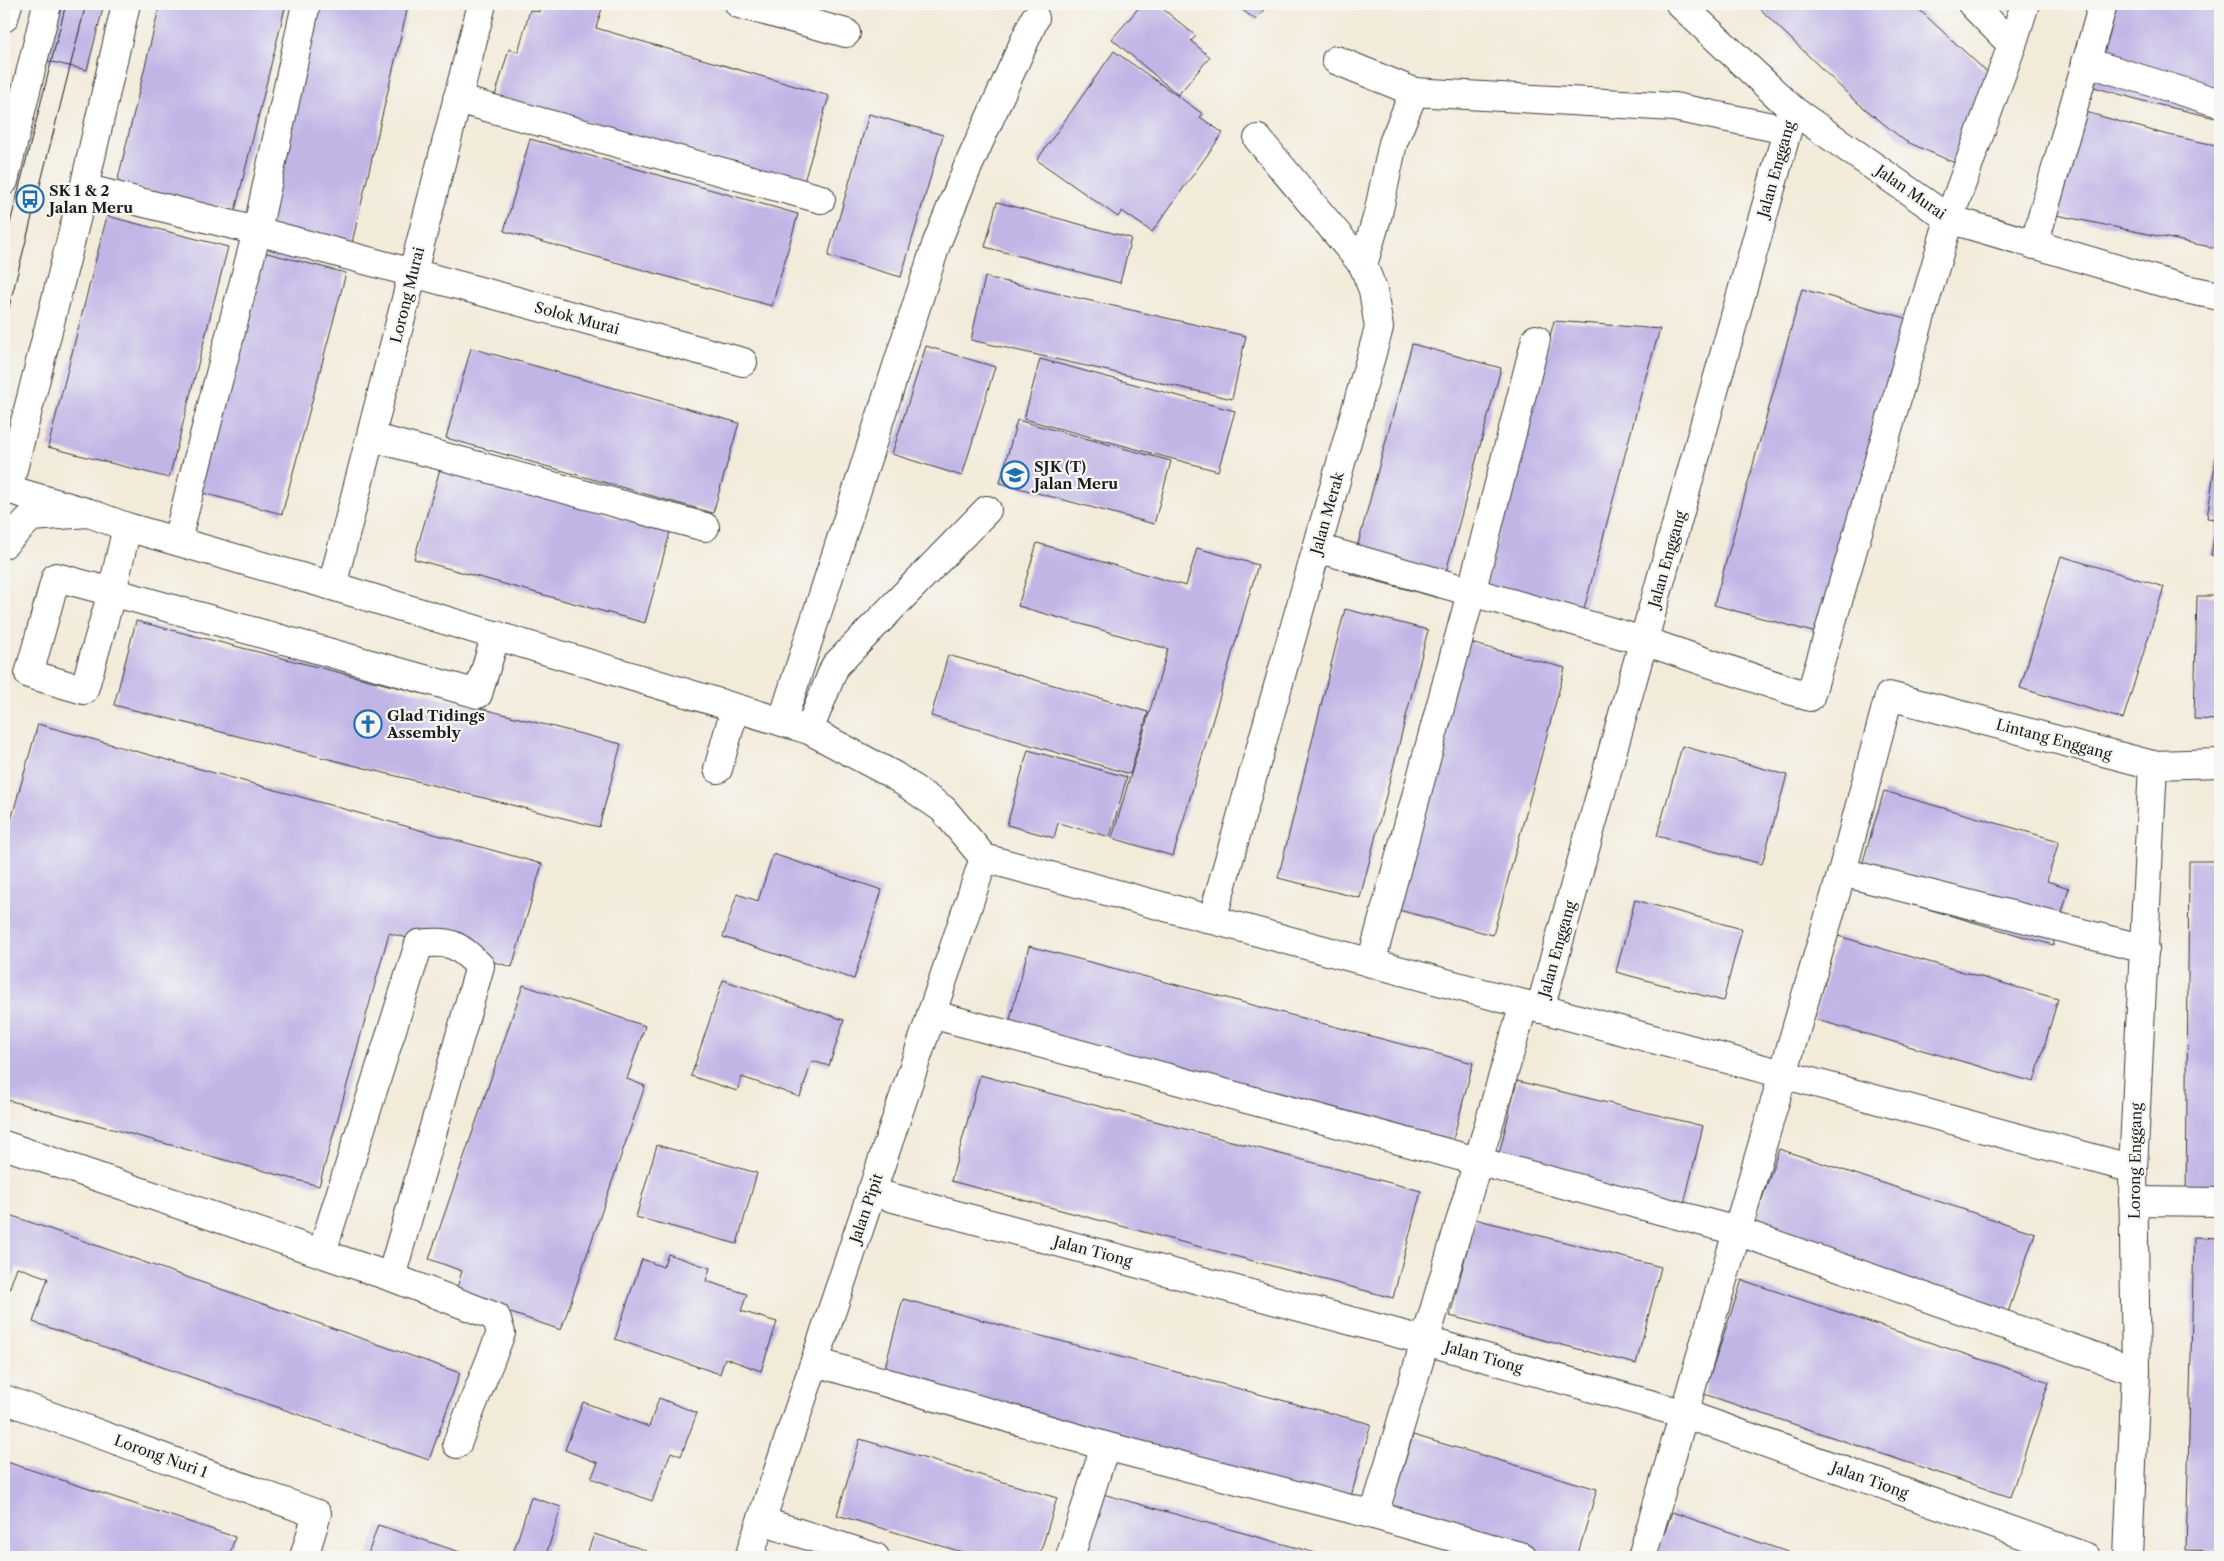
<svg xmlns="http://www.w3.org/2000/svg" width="2224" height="1561" font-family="'Libre Caslon Text',serif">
	<rect width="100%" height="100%" fill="#f6f6f2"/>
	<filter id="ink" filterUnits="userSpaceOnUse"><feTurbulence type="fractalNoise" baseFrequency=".02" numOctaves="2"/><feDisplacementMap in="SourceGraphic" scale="10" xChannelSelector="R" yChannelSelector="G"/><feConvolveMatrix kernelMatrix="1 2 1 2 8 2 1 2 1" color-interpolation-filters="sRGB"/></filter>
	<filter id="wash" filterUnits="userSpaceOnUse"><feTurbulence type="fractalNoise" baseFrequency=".0096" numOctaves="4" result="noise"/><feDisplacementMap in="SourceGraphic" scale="20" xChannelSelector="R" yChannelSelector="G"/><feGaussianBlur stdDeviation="1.12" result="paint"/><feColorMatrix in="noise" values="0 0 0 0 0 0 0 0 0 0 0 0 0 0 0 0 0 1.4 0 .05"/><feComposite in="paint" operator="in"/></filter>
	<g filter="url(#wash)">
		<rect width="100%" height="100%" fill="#f3ebda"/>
		<g id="blocks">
			<g fill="#c1b5e6">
				<path d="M54,4H104L87,70L39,59Z"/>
				<path d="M160,4H286L235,211L117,183Z"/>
				<path d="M315,4H398L408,6L351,247L263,226Z"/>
				<path d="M541,4L603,5L596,28L829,96L803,185L495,96L509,49L518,52L530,10L539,12Z"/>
				<path d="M1142,4H1157L1196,36L1191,41L1210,57L1178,95L1112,39Z"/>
				<path d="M1234,4H1268L1256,20Z"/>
				<path d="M1755,4H1913L1990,75L1964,167L1905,141L1853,99Z"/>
				<path d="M2109,4H2220V119L2143,101L2087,85Z"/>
				<path d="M1114,51L1203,114L1200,117L1223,133L1152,232L1122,211L1118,217L1037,160Z"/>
				<path d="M2082,111L2164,134L2220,146V249L2052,214Z"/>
				<path d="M869,114L943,135L901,277L828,256Z"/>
				<path d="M530,139L798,214L772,306L504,231Z"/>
				<path d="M997,202L1131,238L1120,283L985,247Z"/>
				<path d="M107,216L228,247L169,478L48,447Z"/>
				<path d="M259,251L346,273L282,514L195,491Z"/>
				<path d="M985,277L1246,336L1232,399L971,340Z"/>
				<path d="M1802,289L1913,320L1824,635L1714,605Z"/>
				<path d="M1554,321L1660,329L1645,379L1578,632L1480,607Z"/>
				<path d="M1412,344L1501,368L1439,598L1350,574Z"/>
				<path d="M926,346L995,367L962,476L892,454Z"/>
				<path d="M471,348L739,423L713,513L446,438Z"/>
				<path d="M1040,359L1235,411L1218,471L1024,419Z"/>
				<path d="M1017,420L1171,461L1154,524L1000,483Z"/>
				<path d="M2219,438H2220V557L2211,555L2217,519L2207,518Z"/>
				<path d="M440,469L670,532L645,623L414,559Z"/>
				<path d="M1037,543L1186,586L1197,548L1258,565L1173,856L1112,838L1168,649L1018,606Z"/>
				<path d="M2061,556L2164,587L2123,719L2020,688Z"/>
				<path d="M2197,596H2220V720L2194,719Z"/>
				<path d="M1345,609L1428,630L1360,898L1278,878Z"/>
				<path d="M136,621L621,744L599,827L114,705Z"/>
				<path d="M1463,641L1565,668L1493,935L1391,908Z"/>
				<path d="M948,655L1148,712L1130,774L931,716Z"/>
				<path d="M38,724L542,864L512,967L389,933L319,1186L4,1099V845Z"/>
				<path d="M1682,746L1787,775L1762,864L1657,836Z"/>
				<path d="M1028,750L1127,777L1110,837L1058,823L1054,838L1007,825Z"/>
				<path d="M1884,791L2059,841L2047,881L2069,888L2053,945L1855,888Z"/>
				<path d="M773,854L882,890L854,979L723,937L737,894L758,901Z"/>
				<path d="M2189,861H2220V1208L2186,1207Z"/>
				<path d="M1635,900L1742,929L1723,1001L1616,972Z"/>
				<path d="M1838,936L2058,999L2034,1082L1814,1019Z"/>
				<path d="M1029,946L1473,1063L1449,1155L1005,1039Z"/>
				<path d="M723,980L844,1020L829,1066L812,1061L800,1097L742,1077L737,1091L691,1076Z"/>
				<path d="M523,985L645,1026L627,1079L645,1086L561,1330L455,1294L462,1271L429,1259Z"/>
				<path d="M980,1075L1421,1191L1393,1298L951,1181Z"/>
				<path d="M1517,1081L1703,1126L1682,1212L1496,1166Z"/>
				<path d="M657,1145L757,1173L737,1244L636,1217Z"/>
				<path d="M1779,1149L2035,1233L2001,1333L1745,1249Z"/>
				<path d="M4,1213L460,1373L429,1460L33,1322L48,1278L17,1267L4,1304Z"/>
				<path d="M1475,1219L1661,1267L1636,1364L1450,1316Z"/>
				<path d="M2194,1237L2220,1238V1551L2186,1550Z"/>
				<path d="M668,1254L710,1268L706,1281L747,1294L741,1311L777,1322L761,1371L725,1358L720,1374L615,1339L642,1259L663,1267Z"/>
				<path d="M1742,1280L2049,1382L2010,1497L1704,1394Z"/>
				<path d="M903,1299L1371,1424L1347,1511L880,1386Z"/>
				<path d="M659,1398L697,1413L681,1456L671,1452L652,1501L591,1478L598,1463L565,1450L583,1402L649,1427Z"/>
				<path d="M1413,1435L1597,1489L1577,1557H1539L1389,1513Z"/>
				<path d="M860,1439L1057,1498L1039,1557H979L837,1515Z"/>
				<path d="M4,1461L235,1537L229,1557H4Z"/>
				<path d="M1099,1493L1330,1557H1081Z"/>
				<path d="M531,1497L561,1507L547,1552L563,1557H512Z"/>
				<path d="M1672,1512L1802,1557H1656Z"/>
				<path d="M378,1525L466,1554L465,1557H367Z"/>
				<path d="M594,1534L645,1550L643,1557H586Z"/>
			</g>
		</g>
	</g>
	<g filter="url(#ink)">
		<use href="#blocks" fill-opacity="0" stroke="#3c3b38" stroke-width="1"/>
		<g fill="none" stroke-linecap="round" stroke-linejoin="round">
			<g stroke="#3c3b38" stroke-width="30">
				<g id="minor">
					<path d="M739,4L846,33"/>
					<path d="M1680,4L1793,110L1949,219L2185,289L2220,296"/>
					<path d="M1972,4L2012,45"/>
					<path d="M1336,60L1414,92"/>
					<path d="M2086,62L2220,103"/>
					<path d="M457,99L821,199"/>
					<path d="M84,188L257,231L743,362"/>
					<path d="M2034,245L2103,4"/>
					<path d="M1363,265L1378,214L1393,143L1414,92L1674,107L1787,130"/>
					<path d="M371,437L705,527"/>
					<path d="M4,488L89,513L127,527L332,586L809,730L895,776L943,809L984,858L2133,1169"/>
					<path d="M8,489L84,188L126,4"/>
					<path d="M127,527L112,592L84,690L29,674L56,577L112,592L478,694L496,635"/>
					<path d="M177,540L257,231L306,4"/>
					<path d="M1317,548L1644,641L1810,697L1949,219L2012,45L2025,4"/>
					<path d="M332,586L482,4"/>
					<path d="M782,722L937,242L966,171L1035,18"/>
					<path d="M809,730L835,666L987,510"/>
					<path d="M718,769L735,708"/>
					<path d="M1842,872L2145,949"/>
					<path d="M1212,920L1379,328L1373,290L1363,265L1258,139"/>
					<path d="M1371,963L1471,593L1536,339"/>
					<path d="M1540,1009L1793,110"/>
					<path d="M931,1014L1737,1231L2136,1371"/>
					<path d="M4,1145L391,1277L496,1317L501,1333L457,1444"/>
					<path d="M871,1192L1426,1341L1685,1414L2086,1557"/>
					<path d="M2133,1201L2220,1202"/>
					<path d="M322,1252L419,944C451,940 457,944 480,966L391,1277"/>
					<path d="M815,1362L1105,1446L1374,1515L1523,1557"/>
					<path d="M4,1399L317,1514L304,1557"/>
					<path d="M1374,1515L1524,1004"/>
					<path d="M761,1521L875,1557"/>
					<path d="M749,1557L984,858"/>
					<path d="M1070,1557L1105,1446"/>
					<path d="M1642,1557L1842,872L1889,696L2153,765L2220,763"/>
					<path d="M2128,1557L2136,1371L2133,1169L2153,765"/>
				</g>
			</g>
			<g stroke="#3c3b38" stroke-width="30">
				<g id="highway">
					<path d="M4,18L8,4"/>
					<path d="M4,181L47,4"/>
					<path d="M4,544L31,517L89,513"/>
				</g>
			</g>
			<use href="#minor" stroke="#fff" stroke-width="28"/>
			<use href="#highway" stroke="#fff" stroke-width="28"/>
			<g stroke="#1c1c1c" stroke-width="1">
				<path d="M4,247L66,4"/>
				<path d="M4,327L86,4"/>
			</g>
		</g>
	</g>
	<defs>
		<g id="bus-ring" transform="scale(1.4375)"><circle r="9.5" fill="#f6f6f2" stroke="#1f6fb2" stroke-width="1.5"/><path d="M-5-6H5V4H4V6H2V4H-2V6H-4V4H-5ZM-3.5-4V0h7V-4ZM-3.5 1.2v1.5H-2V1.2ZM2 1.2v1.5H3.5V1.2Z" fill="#1f6fb2"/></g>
		<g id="school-ring" transform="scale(1.4375)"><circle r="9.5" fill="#f6f6f2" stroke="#1f6fb2" stroke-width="1.5"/><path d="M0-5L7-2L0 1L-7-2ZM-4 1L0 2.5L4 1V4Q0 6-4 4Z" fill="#1f6fb2"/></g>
		<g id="church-ring" transform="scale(1.4375)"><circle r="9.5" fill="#f6f6f2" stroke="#1f6fb2" stroke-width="1.5"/><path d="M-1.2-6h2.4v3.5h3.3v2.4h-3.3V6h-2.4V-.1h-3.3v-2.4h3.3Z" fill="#1f6fb2"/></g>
	</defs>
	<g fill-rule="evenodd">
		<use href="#bus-ring" x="30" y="199"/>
		<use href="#school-ring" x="1015" y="475"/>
		<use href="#church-ring" x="368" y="724"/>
	</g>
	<g text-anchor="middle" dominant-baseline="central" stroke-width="4.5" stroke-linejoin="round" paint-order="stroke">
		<g font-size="15" fill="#1c1c1c" stroke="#f6f6f2">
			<text transform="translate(1776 169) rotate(-74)">Jalan Enggang</text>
			<text transform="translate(1911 192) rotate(35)">Jalan Murai</text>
			<text transform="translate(407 295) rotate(-76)">Lorong Murai</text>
			<text transform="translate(577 318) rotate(15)">Solok Murai</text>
			<text transform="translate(1327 513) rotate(-74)">Jalan Merak</text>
			<text transform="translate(1667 559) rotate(-74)">Jalan Enggang</text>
			<text transform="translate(2054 739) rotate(15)">Lintang Enggang</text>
			<text transform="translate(1557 949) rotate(-74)">Jalan Enggang</text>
			<text transform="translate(2135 1161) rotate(-89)">Lorong Enggang</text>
			<text transform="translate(866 1208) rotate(-71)">Jalan Pipit</text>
			<text transform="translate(1093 1251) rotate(15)">Jalan Tiong</text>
			<text transform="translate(1484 1357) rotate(16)">Jalan Tiong</text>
			<text transform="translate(161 1456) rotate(20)">Lorong Nuri 1</text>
			<text transform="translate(1870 1480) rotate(20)">Jalan Tiong</text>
		</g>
		<g font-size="15" font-weight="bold" fill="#1c1c1c" stroke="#f6f6f2" text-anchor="start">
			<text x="49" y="190">SK 1 &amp; 2<tspan x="49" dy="17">Jalan Meru</tspan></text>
			<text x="1034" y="466">SJK (T)<tspan x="1034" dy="17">Jalan Meru</tspan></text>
			<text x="387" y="715">Glad Tidings<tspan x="387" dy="17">Assembly</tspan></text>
		</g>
	</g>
	<rect width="2224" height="1561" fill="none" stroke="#f6f6f2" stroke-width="20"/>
</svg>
